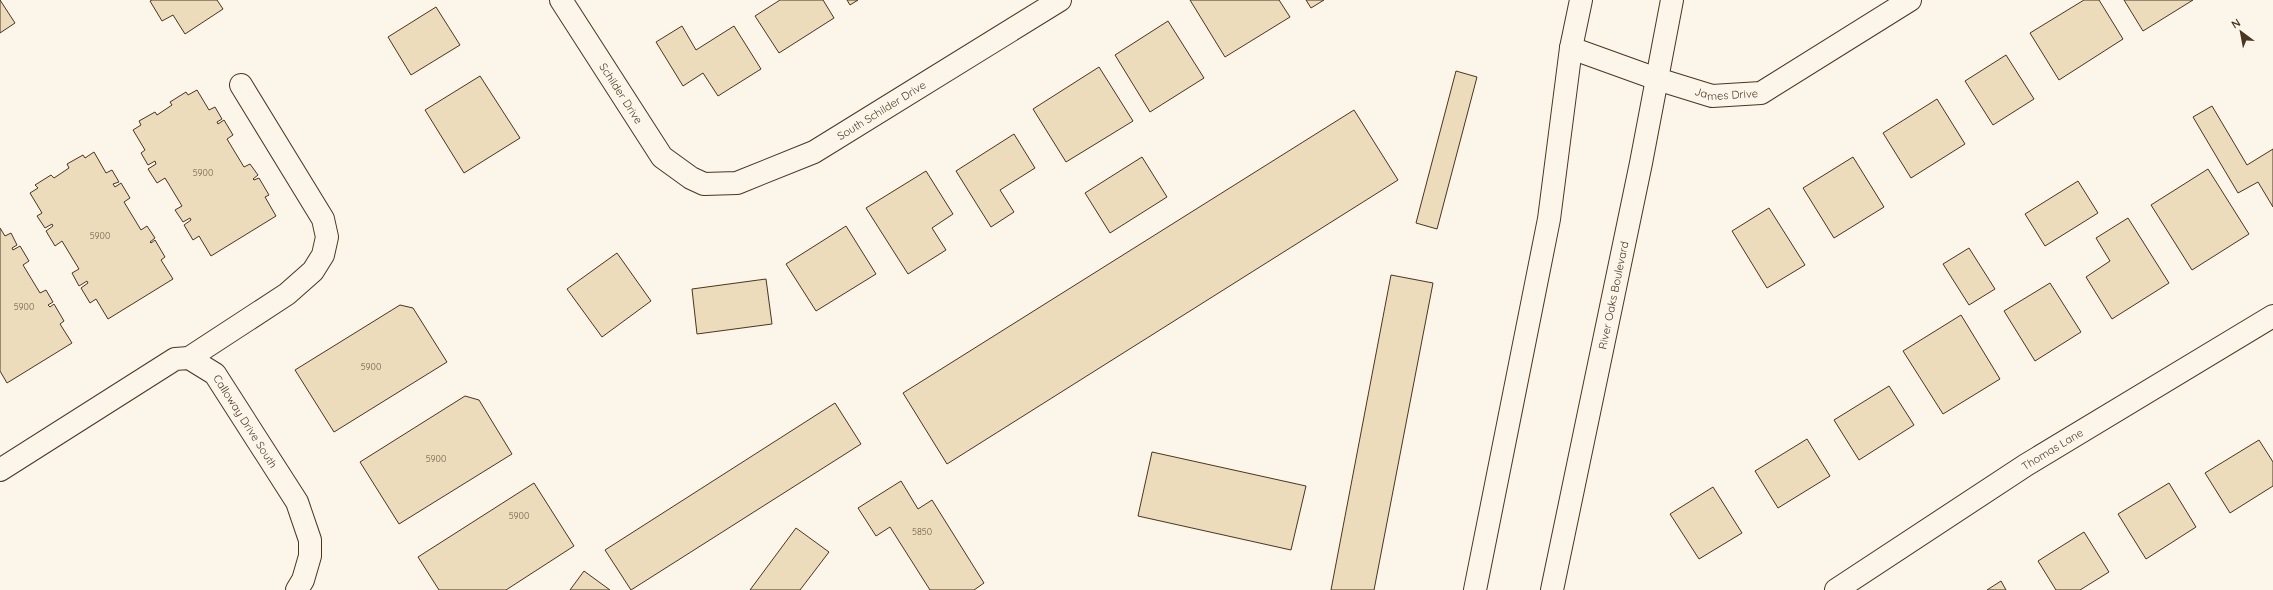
<svg xmlns="http://www.w3.org/2000/svg" width="2273" height="590" font-family="Quicksand,sans-serif">
	<rect width="100%" height="100%" fill="#fbf6e9"/>
	<g fill="#ecdcbc" stroke="#4a3520">
		<path d="M0,0L15,23L0,33Z"/>
		<path d="M152,0H217L223,9L185,34L173,15L162,21L150,1Z"/>
		<path d="M780,0H823L834,18L779,53L755,16Z"/>
		<path d="M847,0H858L850,5Z"/>
		<path d="M1190,0H1279L1290,17L1225,57Z"/>
		<path d="M1306,0H1324L1311,8Z"/>
		<path d="M2084,0H2099L2123,39L2059,80L2030,33Z"/>
		<path d="M2124,0H2193L2143,31Z"/>
		<path d="M436,7L460,45L411,75L388,37Z"/>
		<path d="M1168,21L1204,78L1150,112L1115,55Z"/>
		<path d="M682,26L696,50L734,26L761,69L718,96L703,73L683,86L656,42Z"/>
		<path d="M2006,55L2034,99L1993,125L1965,81Z"/>
		<path d="M1099,67L1133,121L1066,162L1033,109Z"/>
		<path d="M1456,71L1477,77L1437,229L1416,223Z"/>
		<path d="M480,76L520,138L464,173L425,110Z"/>
		<path d="M197,90L209,110L215,107L222,119L217,122L218,124L224,120L233,135L227,139L244,167L250,164L258,175L253,179L254,180L259,178L269,195L265,197L276,216L211,256L199,236L193,240L184,225L191,220L190,218L183,222L175,210L182,206L165,178L157,183L148,169L156,164L155,161L148,165L141,153L145,150L133,130L141,125L139,121L155,112L157,115L172,105L170,102L186,92L188,95Z"/>
		<path d="M1937,99L1965,144L1911,178L1883,133Z"/>
		<path d="M2212,106L2247,165L2273,149V207L2258,182L2238,193L2193,117Z"/>
		<path d="M1354,110L1398,180L947,464L903,393Z"/>
		<path d="M1014,134L1035,168L1000,190L1014,212L991,227L956,171Z"/>
		<path d="M94,152L106,173L112,170L119,182L113,184L115,187L121,183L130,198L124,202L141,230L147,226L155,238L150,242L151,243L155,240L165,257L161,260L173,279L108,319L96,299L90,303L81,288L88,283L87,281L79,286L72,273L79,269L62,241L55,246L46,231L53,226L52,224L45,228L37,216L42,213L30,193L38,188L35,185L51,175L54,178L69,168L67,164L83,155L85,158Z"/>
		<path d="M1142,157L1167,197L1110,233L1085,193Z"/>
		<path d="M1853,157L1884,207L1834,238L1803,188Z"/>
		<path d="M2208,169L2249,234L2192,270L2151,205Z"/>
		<path d="M926,171L953,214L932,228L946,250L908,274L866,208Z"/>
		<path d="M2078,181L2098,213L2045,246L2025,214Z"/>
		<path d="M1769,208L1805,265L1767,288L1732,231Z"/>
		<path d="M2128,218L2169,283L2112,319L2086,277L2110,261L2096,238Z"/>
		<path d="M846,226L876,274L816,311L786,264Z"/>
		<path d="M0,228L5,236L11,233L17,245L12,248L13,250L20,246L29,261L23,265L40,293L46,290L53,302L48,305L50,307L54,304L64,321L60,324L72,343L7,383L0,371Z"/>
		<path d="M1969,248L1995,289L1969,305L1943,264Z"/>
		<path d="M617,253L651,301L602,337L567,289Z"/>
		<path d="M1391,275L1433,283L1374,590H1331Z"/>
		<path d="M766,279L772,324L697,334L692,289Z"/>
		<path d="M2050,283L2081,332L2035,361L2004,311Z"/>
		<path d="M400,305L413,308L447,362L334,432L295,370Z"/>
		<path d="M1961,315L2000,379L1943,414L1903,351Z"/>
		<path d="M1889,386L1914,425L1859,460L1834,420Z"/>
		<path d="M465,396L479,400L512,454L399,524L360,462Z"/>
		<path d="M835,403L861,444L631,590L605,550Z"/>
		<path d="M1807,439L1830,476L1778,508L1755,471Z"/>
		<path d="M2259,440L2273,462V486L2230,513L2205,473Z"/>
		<path d="M1152,452L1306,486L1291,550L1138,516Z"/>
		<path d="M901,481L918,509L932,500L984,583L974,590H930L890,527L876,536L858,508Z"/>
		<path d="M534,483L574,546L506,590H439L418,557Z"/>
		<path d="M2169,483L2196,527L2146,559L2118,514Z"/>
		<path d="M1713,487L1742,533L1699,559L1670,514Z"/>
		<path d="M796,528L829,552L800,590H750Z"/>
		<path d="M2084,532L2109,572L2080,590H2056L2038,561Z"/>
		<path d="M584,571L610,590H570Z"/>
		<path d="M2001,581L2006,590H1987Z"/>
	</g>
	<g fill="none" stroke-linecap="round" stroke-linejoin="round">
		<g stroke="#4a3520" stroke-width="24">
			<g id="minor">
				<path id="s1" d="M561,0L662,157L691,178L704,184L737,183L814,152L1060,0"/>
				<path id="s2" d="M1571,48L1657,79L1712,96L1761,93L1910,0"/>
				<path d="M189,358L287,294L313,271L323,255L327,237L323,219L241,85"/>
				<path id="s3" d="M0,470L175,359L189,358L215,374L297,502L310,540V556L303,580L297,590"/>
				<path id="s4" d="M1836,590L2026,465L2273,316"/>
			</g>
		</g>
		<g stroke="#4a3520" stroke-width="24">
			<g id="major">
				<path d="M1475,590L1549,219L1571,48L1581,0"/>
				<path id="s5" d="M1552,590L1641,163L1672,0"/>
			</g>
		</g>
		<use href="#minor" stroke="#fbf6e9" stroke-width="22"/>
		<use href="#major" stroke="#fbf6e9" stroke-width="22"/>
	</g>
	<g text-anchor="middle" dominant-baseline="central" stroke-width="3" stroke-linejoin="round" paint-order="stroke">
		<g font-size="9" fill="#725f47">
			<text x="203" y="172">5900</text>
			<text x="100" y="235">5900</text>
			<text x="24" y="306">5900</text>
			<text x="371" y="366">5900</text>
			<text x="436" y="458">5900</text>
			<text x="519" y="515">5900</text>
			<text x="922" y="531">5850</text>
		</g>
		<g font-size="11" fill="#4a3520" stroke="#fbf6e9">
			<text stroke="none"><textPath href="#s2" startOffset="163">James Drive</textPath></text>
			<text stroke="none"><textPath href="#s1" startOffset="111">Schilder Drive</textPath></text>
			<text stroke="none"><textPath href="#s1" startOffset="432">South Schilder Drive</textPath></text>
			<text stroke="none"><textPath href="#s5" startOffset="301">River Oaks Boulevard</textPath></text>
			<text stroke="none"><textPath href="#s3" startOffset="308">Calloway Drive South</textPath></text>
			<text stroke="none"><textPath href="#s4" startOffset="258">Thomas Lane</textPath></text>
		</g>
	</g>
	<g transform="translate(2241 32) rotate(328)" stroke="#fbf6e9" stroke-width="3" paint-order="stroke">
	<path d="M0-3L7 15L0 10L-7 15Z" fill="#4a3520"/>
	<text y="-6" font-size="11" font-weight="bold" text-anchor="middle" fill="#4a3520">N</text>
	</g>
</svg>
